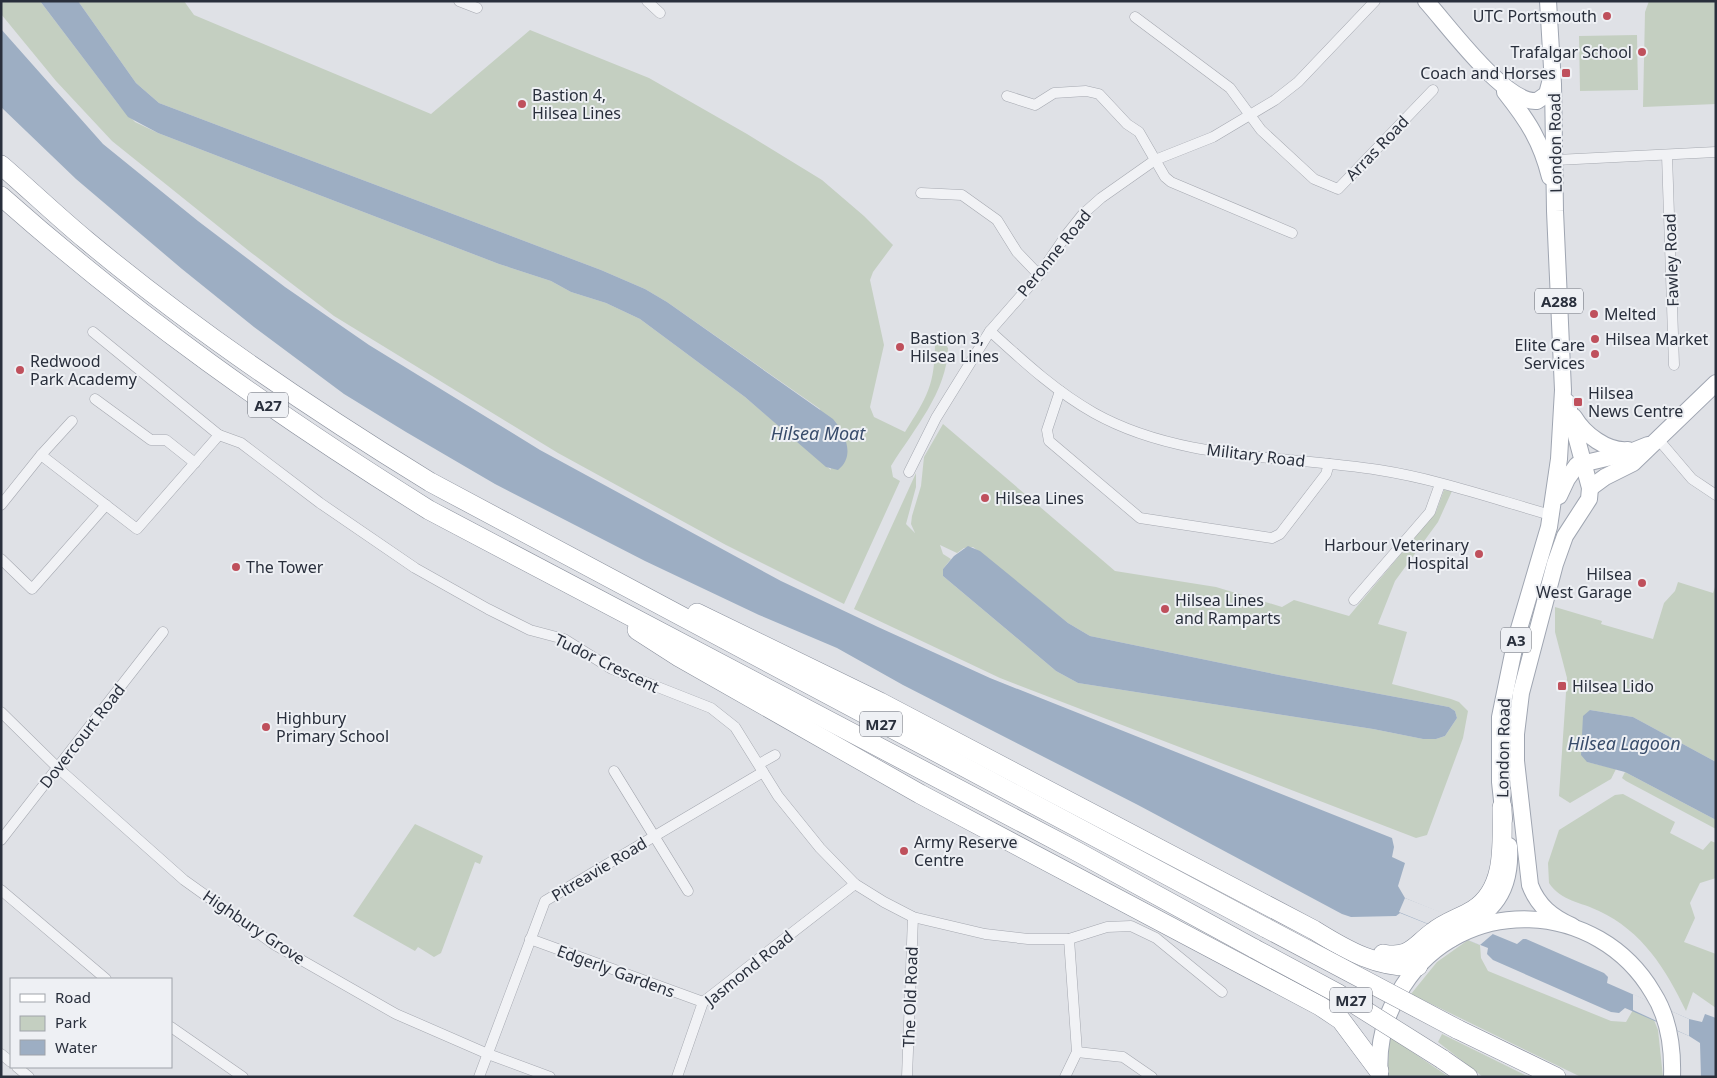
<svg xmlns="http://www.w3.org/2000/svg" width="1717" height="1078" font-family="'Noto Sans',sans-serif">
	<rect width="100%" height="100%" fill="#dfe1e6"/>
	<g fill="#c4cfc1" fill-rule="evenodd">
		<path d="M1,1H40L119,105L135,122L158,133L499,264L551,281L571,292L606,303L640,319L745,397L831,470L820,409L667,302L645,289L601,270L159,103L136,83L78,1H184L194,15L431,114L530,30L649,78L747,134L822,180L864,216L893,245L873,272L870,280L884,345L870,407L874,417L905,432C927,397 935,385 935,342L942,340L948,348C947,392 914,429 891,466L893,477L900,481L844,604L726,545L558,453L334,316L249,251L112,141L56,81L1,14Z"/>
		<path d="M1649,1H1716V104L1643,107L1645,12Z"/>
		<path d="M1637,35L1638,90L1580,91L1579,36Z"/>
		<path d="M943,424L1115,571L1216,587L1282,607L1294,600L1349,616L1436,512L1444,490L1452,491L1438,522L1395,581L1378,624L1407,632L1392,684L1451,699L1459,702L1468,711L1463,738L1427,835L1416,838L1000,678L854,609L916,473V487L906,524L915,533L911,524L912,516L921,486L924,457ZM940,545L957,553L964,548L973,547L1068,623L1090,636L1279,675L1449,707L1455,711L1457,718L1445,736L1436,739H1423L1373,729L1078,683L1056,671L943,576V569L951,559L943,554Z"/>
		<path d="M1678,582L1713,593L1716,584V762L1633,717L1590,710L1587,762L1616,769L1611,779L1570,803L1559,796L1567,678L1555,632V607L1602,621L1601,624L1653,639L1664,603L1675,591Z"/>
		<path d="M1625,772L1716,820V829L1626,781L1622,778Z"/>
		<path d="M1623,794L1675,822L1670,833L1703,850L1711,841L1716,843V878L1700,883L1690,903L1695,918L1684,942L1716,954V1008L1693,992L1686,1011C1666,969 1642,931 1599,911C1581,902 1561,901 1549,883L1548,863L1559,830L1615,795Z"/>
		<path d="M415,824L483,856L480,864L475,862L441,953L434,957L418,947L415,951L353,916Z"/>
		<path d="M1468,940L1480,945L1481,958L1488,971L1611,1021L1626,1022L1633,1010L1654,1020L1658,1030L1663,1077H1581L1411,994L1437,962Z"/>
		<path d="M1442,1034L1529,1077H1483L1438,1042Z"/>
		<path d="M1390,1037L1449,1077H1387Z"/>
	</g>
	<g fill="#9daec3">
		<path d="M40,1H78L136,83L159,103L601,270L645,289L667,302L833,419C845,433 856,456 838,470L826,467L745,397L640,319L606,303L571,292L551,281L499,264L158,133L128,117Z"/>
		<path d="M1,29L103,144L198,221L285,287L369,345L540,450L781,581L878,627L990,678L1392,838L1394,847L1392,857L1405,863L1398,886L1405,898L1517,944L1523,939H1526L1604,973L1608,977L1607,983L1689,1019L1702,1022L1705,1014L1716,1018V1077H1701L1700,1043L1689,1036L1625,1008L1619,1013L1611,1012L1493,960L1487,954L1488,948L1400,913L1396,916L1351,917L1342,914L1138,805L903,685L837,648L759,615L645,561L495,484L406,432L344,394L254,327L182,269L76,179L1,107Z"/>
		<path d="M968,546L980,551L1068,623L1090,636L1279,675L1449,707L1455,711L1457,718L1445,736L1436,739H1423L1373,729L1078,683L1056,671L943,576V569L954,556Z"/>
		<path d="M1590,710L1633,717L1716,762V820L1625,772L1587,762L1581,755L1583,716Z"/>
	</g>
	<g fill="#dfe1e6">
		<path d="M1405,898L1494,933L1480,945L1399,912Z"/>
		<path d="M1633,994L1689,1019V1036L1633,1010Z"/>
	</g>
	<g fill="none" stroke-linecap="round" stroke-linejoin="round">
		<g stroke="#a5a8b0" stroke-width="11">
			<g id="street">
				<path d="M459,1L477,8"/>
				<path d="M647,1L660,13"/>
				<path d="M1135,17L1230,88L1261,130L1314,179L1338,189L1433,90"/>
				<path d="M1007,96L1035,105L1054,93L1086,91L1099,94L1127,124L1139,132L1165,177L1171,182L1292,233"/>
				<path d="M1667,155L1674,365"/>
				<path d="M1556,160L1716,152"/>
				<path d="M921,193L962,195L997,220L1017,252L1039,275"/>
				<path d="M990,331C1023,361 1055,391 1094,413C1180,461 1284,455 1379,470C1437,479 1494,499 1551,515"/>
				<path d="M93,332L219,435L241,443L320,503L415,568L488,609L530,630L564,639L612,669L711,708L735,727L778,796L820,848L855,884L884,902L913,917L985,934L1028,939H1069L1107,927L1131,926L1156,938L1222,992"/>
				<path d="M1060,391L1047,430L1049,441L1140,518L1272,538L1280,534L1326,474L1329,464"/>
				<path d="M95,399L151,440H166L195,463"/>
				<path d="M72,421L41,455L137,529L219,435"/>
				<path d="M1658,439L1692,479L1716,495"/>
				<path d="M909,472L936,418L990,331L1039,275L1067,234L1083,214L1101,198L1155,160L1213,137L1275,100L1298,82L1375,1"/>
				<path d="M1,505L41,455"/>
				<path d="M1,559L32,589L106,505"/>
				<path d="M1354,600L1430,512L1440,484"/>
				<path d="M1,712L58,768L184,880L275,945L396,1014L488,1054L550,1077"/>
				<path d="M759,764L775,755"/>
				<path d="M614,771L688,891"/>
				<path d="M1,840L163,632"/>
				<path d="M1,890L106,979"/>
				<path d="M530,939L703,1002"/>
				<path d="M171,1027L243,1077"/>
				<path d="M1077,1052L1123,1057L1152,1077"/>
				<path d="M1,1054L11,1062"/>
				<path d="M17,1067L29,1077"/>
				<path d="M479,1077L545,901L763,772"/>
				<path d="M677,1077L703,1002L855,884"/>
				<path d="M907,1077L913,917"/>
				<path d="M1065,1077L1077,1052L1069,939"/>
			</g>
		</g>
		<g stroke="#9fa5b1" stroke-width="18">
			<g id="primary">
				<path d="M1426,1C1448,25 1505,104 1537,101L1547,94L1551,79"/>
				<path d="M1505,92C1528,121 1541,141 1550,177"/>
				<path d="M1567,402L1590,488L1589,499L1565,536L1555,564L1521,693L1516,734V761L1530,885C1538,906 1552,917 1572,926"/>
				<path d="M1574,417C1584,434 1607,452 1628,450"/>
				<path d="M1590,488L1605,477L1633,463L1716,383"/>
				<path d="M1559,496L1567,479L1577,465L1628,453L1648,445"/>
				<path d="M1504,819L1500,782V717L1516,639L1549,527L1559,459L1563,390L1555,211L1553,84L1548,1"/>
				<path d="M1451,939C1489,911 1512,898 1509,846"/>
				<path d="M1380,1077C1377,1045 1386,1013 1403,986C1462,893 1598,899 1653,993C1669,1018 1673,1048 1672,1077"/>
			</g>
		</g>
		<g stroke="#888e9b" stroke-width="20">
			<g id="highway">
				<path d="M1,165C30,190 57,216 86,240C194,330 311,409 430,482L1266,928"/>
				<path d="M1,196C136,316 277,415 429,510L1076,851L1255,949"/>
				<path d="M697,613L880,702L1314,930C1346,950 1379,969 1418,966"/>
				<path d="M637,630L679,657L920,794L1320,1006L1341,1020L1379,1071"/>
				<path d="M1383,954C1410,959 1414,946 1433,932C1445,922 1460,918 1473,910C1507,889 1502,842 1502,807"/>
				<path d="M1457,1029L1556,1077"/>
				<path d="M1442,1059L1468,1077"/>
			</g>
		</g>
		<use href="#street" stroke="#f1f2f5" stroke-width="10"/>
		<use href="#primary" stroke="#fff" stroke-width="16"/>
		<use href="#highway" stroke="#fff" stroke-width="19"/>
		<g stroke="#888e9b" stroke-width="20" stroke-linecap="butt">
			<g id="highway-bridge">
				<path d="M1266,928L1457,1029"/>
				<path d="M1255,949L1337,993L1442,1059"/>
			</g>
		</g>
		<use href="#highway-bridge" stroke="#fff" stroke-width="19"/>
	</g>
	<g fill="#bf505c" stroke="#eef0f4" stroke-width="2">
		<circle cx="1607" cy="16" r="5"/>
		<circle cx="1642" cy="52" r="5"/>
		<rect x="1561" y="68" width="10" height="10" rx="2.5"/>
		<circle cx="522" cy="104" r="5"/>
		<circle cx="1594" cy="314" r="5"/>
		<circle cx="1595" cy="339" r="5"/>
		<circle cx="900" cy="347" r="5"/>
		<circle cx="1595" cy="354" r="5"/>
		<circle cx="20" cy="370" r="5"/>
		<rect x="1573" y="397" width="10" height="10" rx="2.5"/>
		<circle cx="985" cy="498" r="5"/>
		<circle cx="1479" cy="554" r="5"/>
		<circle cx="236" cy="567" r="5"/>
		<circle cx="1642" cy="583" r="5"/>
		<circle cx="1165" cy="609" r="5"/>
		<rect x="1557" y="681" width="10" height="10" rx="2.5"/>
		<circle cx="266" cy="727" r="5"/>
		<circle cx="904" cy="851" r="5"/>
	</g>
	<g text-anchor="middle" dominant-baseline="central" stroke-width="4" stroke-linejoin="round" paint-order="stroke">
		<g fill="#eef0f4" stroke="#646973" stroke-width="1">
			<rect x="1535" y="288.5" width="48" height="25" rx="4"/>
			<rect x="248" y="392.5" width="40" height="25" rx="4"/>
			<rect x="1501" y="627.5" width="30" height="25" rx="4"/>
			<rect x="860" y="711.5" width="42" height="25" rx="4"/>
			<rect x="1330" y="987.5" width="42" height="25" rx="4"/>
		</g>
		<g font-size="15" font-weight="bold" fill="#292f3c">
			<text x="1559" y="301">A288</text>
			<text x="268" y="405">A27</text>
			<text x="1516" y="640">A3</text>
			<text x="881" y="724">M27</text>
			<text x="1351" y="1000">M27</text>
		</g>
		<g font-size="16" fill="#292f3c" stroke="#eef0f4" text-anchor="start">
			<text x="1597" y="16" text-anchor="end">UTC Portsmouth</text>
			<text x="1632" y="52" text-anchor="end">Trafalgar School</text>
			<text x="1556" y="73" text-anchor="end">Coach and Horses</text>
			<text x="532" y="95">Bastion 4,<tspan x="532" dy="18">Hilsea Lines</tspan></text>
			<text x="1604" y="314">Melted</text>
			<text x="910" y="338">Bastion 3,<tspan x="910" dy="18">Hilsea Lines</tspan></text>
			<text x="1605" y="339">Hilsea Market</text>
			<text x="1585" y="345" text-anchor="end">Elite Care<tspan x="1585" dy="18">Services</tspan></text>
			<text x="30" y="361">Redwood<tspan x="30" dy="18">Park Academy</tspan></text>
			<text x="1588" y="393">Hilsea<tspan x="1588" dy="18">News Centre</tspan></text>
			<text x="995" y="498">Hilsea Lines</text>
			<text x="1469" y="545" text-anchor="end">Harbour Veterinary<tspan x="1469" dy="18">Hospital</tspan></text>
			<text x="246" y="567">The Tower</text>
			<text x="1632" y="574" text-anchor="end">Hilsea<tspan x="1632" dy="18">West Garage</tspan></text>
			<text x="1175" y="600">Hilsea Lines<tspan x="1175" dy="18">and Ramparts</tspan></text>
			<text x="1572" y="686">Hilsea Lido</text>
			<text x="276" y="718">Highbury<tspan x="276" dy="18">Primary School</tspan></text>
			<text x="914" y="842">Army Reserve<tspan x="914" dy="18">Centre</tspan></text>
		</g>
		<g font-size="16" fill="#292f3c" stroke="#eef0f4">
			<text transform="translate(1555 143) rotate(-91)">London Road</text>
			<text transform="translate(1377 148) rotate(-46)">Arras Road</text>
			<text transform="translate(1054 253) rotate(-51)">Peronne Road</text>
			<text transform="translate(1671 260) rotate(-92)">Fawley Road</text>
			<text transform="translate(1256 455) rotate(7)">Military Road</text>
			<text transform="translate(607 663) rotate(26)">Tudor Crescent</text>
			<text transform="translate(82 736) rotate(-52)">Dovercourt Road</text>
			<text transform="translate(1503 748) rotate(-89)">London Road</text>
			<text transform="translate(599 869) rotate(-31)">Pitreavie Road</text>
			<text transform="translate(254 927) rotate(34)">Highbury Grove</text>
			<text transform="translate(749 968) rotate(-39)">Jasmond Road</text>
			<text transform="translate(616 971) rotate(20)">Edgerly Gardens</text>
			<text transform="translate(910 997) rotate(-88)">The Old Road</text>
		</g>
		<g font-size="18" font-style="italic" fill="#384c6b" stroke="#eef0f4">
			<text x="818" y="433">Hilsea Moat</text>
			<text x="1624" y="743">Hilsea Lagoon</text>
		</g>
	</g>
	<rect width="1717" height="1078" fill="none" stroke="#292f3c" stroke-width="5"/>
	<rect x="10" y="978" width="162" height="90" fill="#eef0f4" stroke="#9fa3aa"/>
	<rect x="20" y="994" width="25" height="8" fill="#ffffff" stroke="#9fa3aa"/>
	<text x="55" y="1003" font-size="15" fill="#292f3c">Road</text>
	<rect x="20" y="1016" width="25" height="15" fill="#c4cfc1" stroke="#9fa3aa"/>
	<text x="55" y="1028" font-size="15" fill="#292f3c">Park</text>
	<rect x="20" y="1040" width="25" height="15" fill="#9daec3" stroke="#9fa3aa"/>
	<text x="55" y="1053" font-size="15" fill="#292f3c">Water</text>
</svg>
